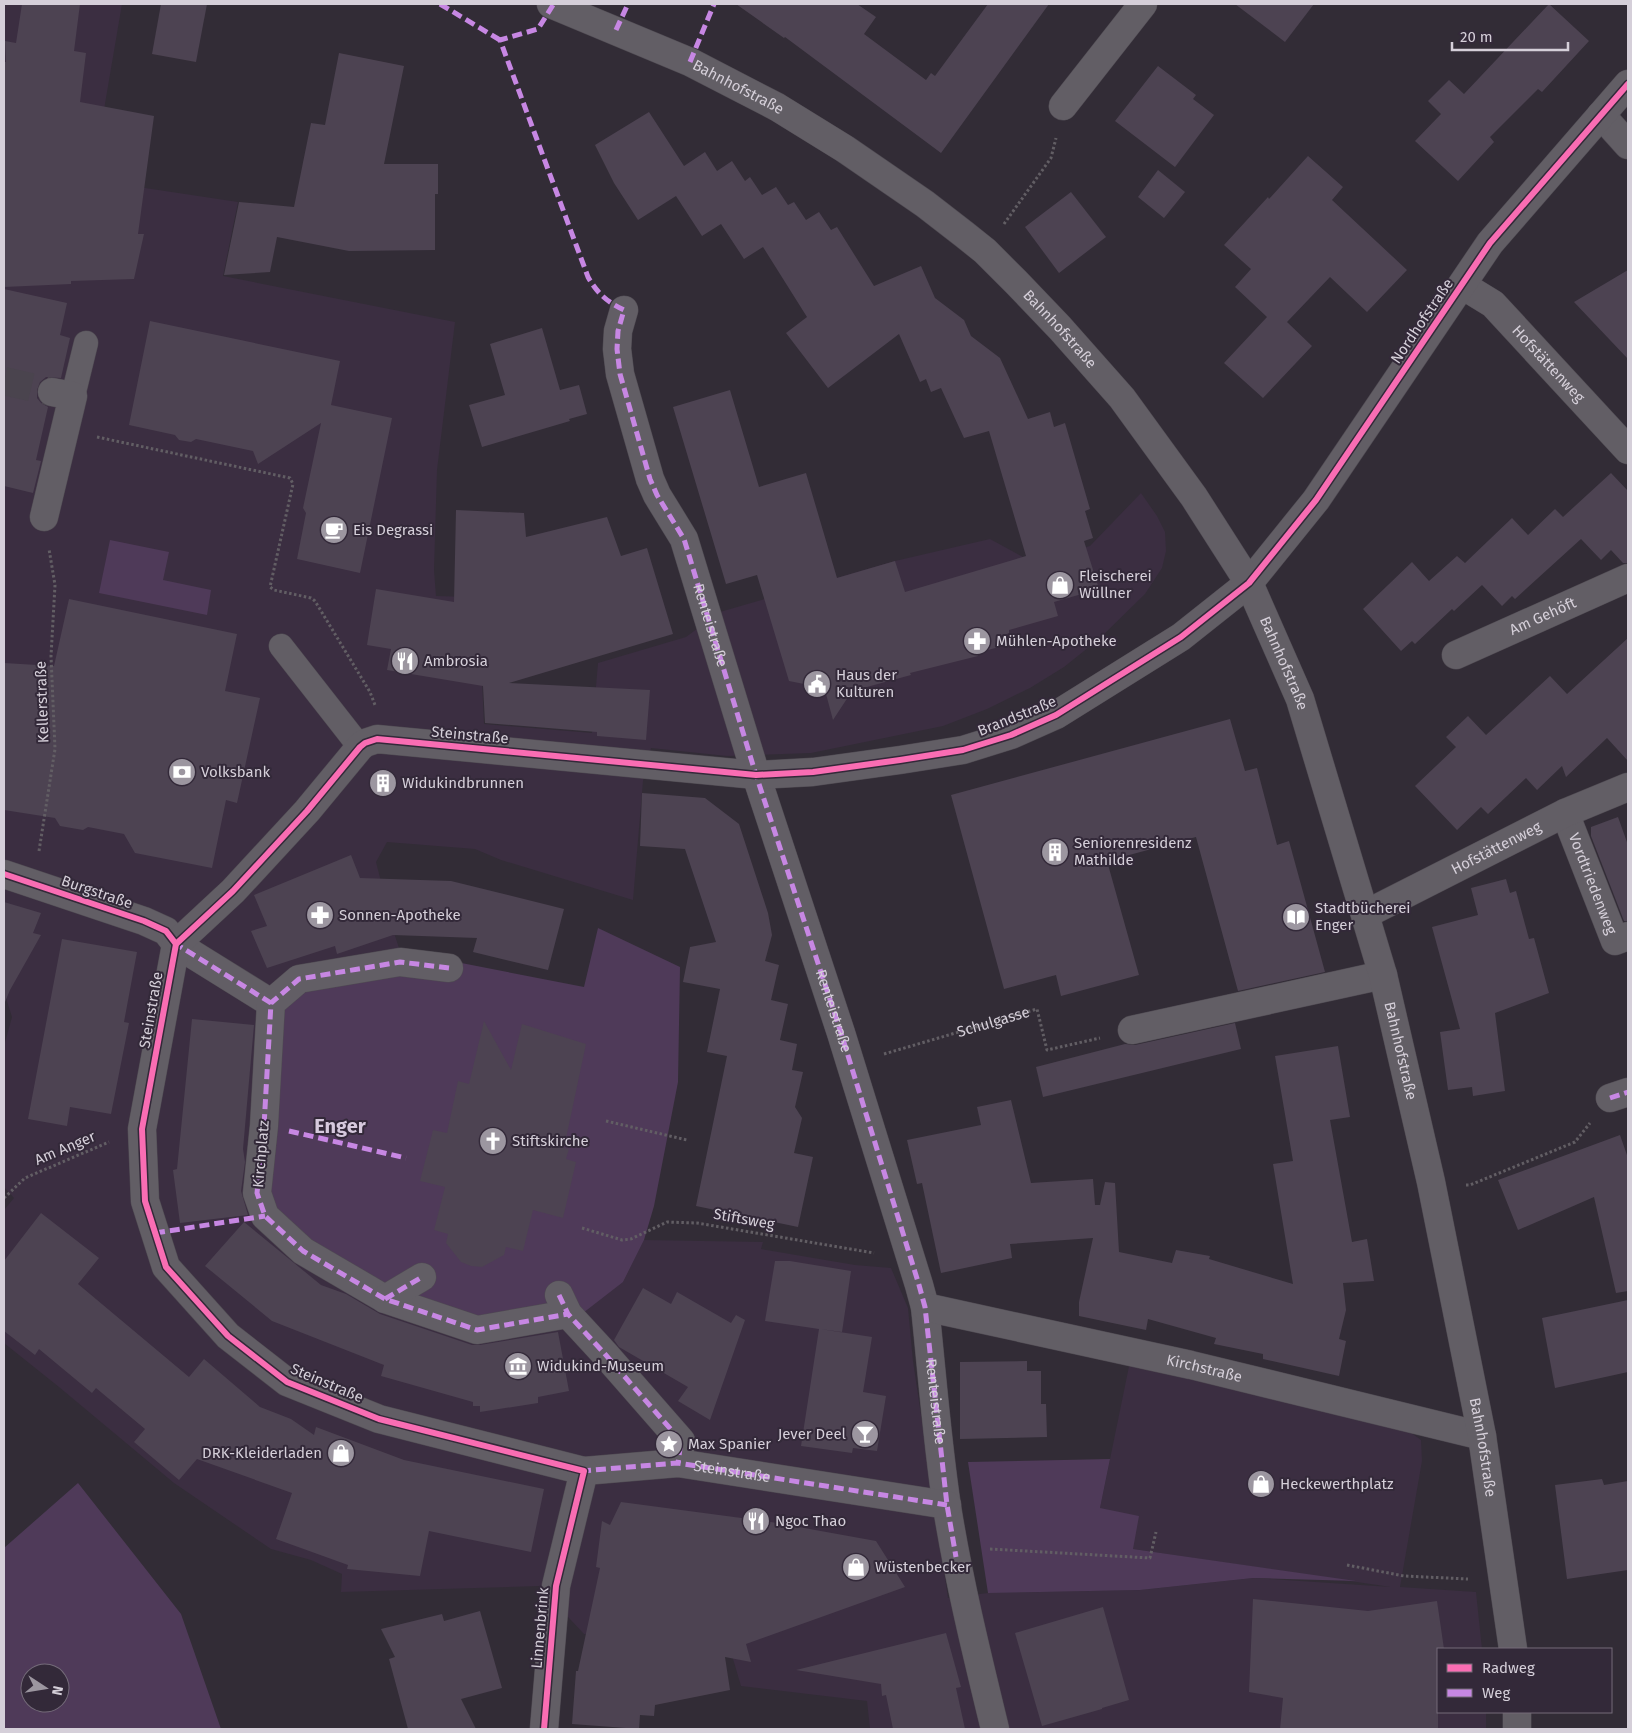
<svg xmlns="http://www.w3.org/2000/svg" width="1632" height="1733" font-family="'Fira Sans',sans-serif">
	<rect width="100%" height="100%" fill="#322c36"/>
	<path fill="#3b2e41" d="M4,4H122L92,180L238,202L223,276L455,322L437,470L434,570L436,596L470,597L482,680L484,724L592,733L598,663L686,637L720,612L895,561L990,539L1032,562L1090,546L1141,493L1157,516L1165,532L1166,551L1162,568L1145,594L1099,639L1064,667L1030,688L987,709L943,726L811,753L727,756L651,748L643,781L633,900L501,860L475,849L387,842L376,862L395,936L400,951L623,1282L644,1240L763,1242L761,1249L855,1265L891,1268L908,1308L913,1361L948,1598L988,1593L1140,1590L1253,1578L1391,1587L1133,1549L1100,1508L1134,1342L1355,1393L1421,1440L1422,1461L1400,1587L1476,1592L1482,1649H1438V1712H1486V1729H870L867,1701L741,1686L731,1652L584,1634L539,1586L341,1592L342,1574L311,1560L271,1549L174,1483L59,1387L4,1343V1210L14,1198L4,1187V1046L12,1017L6,998L4,997Z"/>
	<g fill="#4f3a59" fill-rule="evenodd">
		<path d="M110,540L169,552L163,580L211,590L207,615L99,593Z"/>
		<path d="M598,928L680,967L678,1082L654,1206L644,1240L623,1282L583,1313L477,1333L300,1257L249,1157L266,1005L400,951L584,987Z"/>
		<path d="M1110,1459L1100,1508L1139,1516L1133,1549L1356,1581L1253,1578L1140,1590L988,1593L968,1462Z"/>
		<path d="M78,1483L181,1614L221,1729H4V1548ZM30,1673H60V1703H30Z"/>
	</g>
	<g fill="#4d4352">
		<path d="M22,4H80L74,51L86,53L80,102L154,116L138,234H144L134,279L71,281V284L4,287V62H6L5,41L16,43Z"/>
		<path d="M161,4H207L196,62L152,54Z"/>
		<path d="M736,4H857L876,17L864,34L926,80L931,73L935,76L988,4H1049L941,153L785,37L784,38Z"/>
		<path d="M1235,4H1314L1285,42Z"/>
		<path d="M1549,4L1589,41L1542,92L1538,89L1490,137L1494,142L1458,181L1415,141L1441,114L1428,101L1449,80L1464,94Z"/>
		<path d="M339,53L404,66L384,164H438V194H435V250L349,251L277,237L270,272L224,275L239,202L294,207L311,123L325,125Z"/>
		<path d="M1158,66L1196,95L1193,99L1214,115L1175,167L1115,121Z"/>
		<path d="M649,112L684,166L705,152L717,171L732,161L745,181L750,177L762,195L776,187L788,205L794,202L806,220L819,212L831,230L837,227L874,286L921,266L935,298L964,320L971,336L1000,358L1028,419L1050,412L1054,427L1065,423L1090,509L1085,511L1093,538L1084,541L1099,589L1054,602L1058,616L1009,630V633L997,638L999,647L977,653L978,656L910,673L911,675L852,691L833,720L826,694L806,689L804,684L789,681L757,575L726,584L673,407L730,390L759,487L806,473L837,578L895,561L905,592L1026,556L989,431L964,438L941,388L931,392L926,379L920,382L899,334L828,388L786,333L807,317L763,247L744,259L721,224L702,236L676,196L638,220L614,183L595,145Z"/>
		<path d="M1308,156L1343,187L1332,200L1407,270L1367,312L1330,277L1287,322L1312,346L1263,398L1224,363L1267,317L1235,287L1251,269L1224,245L1268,197L1269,199Z"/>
		<path d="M1158,170L1185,192L1164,218L1138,197Z"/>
		<path d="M1071,192L1106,237L1059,273L1025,227Z"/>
		<path d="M1628,270V359L1574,302Z"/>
		<path d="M4,289L67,303L60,335L70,338L61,378L46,377L40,382L37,390V398L41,403L48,407L36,460L41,461L33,493L4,486Z"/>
		<path d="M150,321L340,361L331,405L392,418L360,573L297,559L306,513L303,508L321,423L258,464L253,451L196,439L191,442L179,440L175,435L129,425Z"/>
		<path d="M542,328L560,390L579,385L587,414L569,419L570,421L482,447L469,405L505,395L490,344Z"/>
		<path d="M1611,473L1628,491V563H1623L1611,550L1601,560L1581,539L1515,599L1512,596L1502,606L1482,585L1454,611L1452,609L1415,644L1412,641L1401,651L1363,609L1412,562L1429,581L1457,556L1465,563L1512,518L1528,535L1555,509L1563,517Z"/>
		<path d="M456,510L524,513L526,537L607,517L621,556L647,548L673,634L509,683L650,690L646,740L597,736V732L485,723L483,686L387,670L391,649L367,645L376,589L454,602Z"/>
		<path d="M69,599L237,634L225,691L260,698L237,803L226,800L212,868L135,853L124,834L88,827L83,830L60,826L55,818L4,810V663L54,666Z"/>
		<path d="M1628,638V761L1607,738L1566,777L1562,766L1537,790L1526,778L1488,814L1481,807L1457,830L1415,786L1456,747L1446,737L1468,716L1486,735L1550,676L1567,694Z"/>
		<path d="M1230,719L1245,771L1257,768L1277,845L1289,841L1325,972L1238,991L1196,837L1107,861L1139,975L1061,996L1056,975L1004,989L951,795Z"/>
		<path d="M642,793L705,798L739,824L768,913L772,935L765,961L779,965L771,1000L788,1004L780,1040L797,1044L792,1070L803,1072L795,1107L802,1118L794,1153L813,1157L798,1227L696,1206L727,1056L707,1052L720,989L683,982L690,947L716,942L685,849L640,846Z"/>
		<path d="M1618,817L1628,845V921H1624L1591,836V827Z"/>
		<path d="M351,855L360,878L451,881L564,909L548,970L473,952L477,938L393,935L337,954L335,946L267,968L251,931L267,926L254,895Z"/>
		<path d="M1506,879L1510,893L1516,891L1529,939L1534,938L1549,993L1495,1013L1505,1091L1473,1096L1472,1087L1448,1090L1440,1032L1460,1029L1432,927L1478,915L1471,888Z"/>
		<path d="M4,902L41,913L33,933L41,935L10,990L5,1002H4Z"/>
		<path d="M62,939L137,952L124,1022L129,1023L111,1114L70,1107L67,1126L28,1119Z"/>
		<path d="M192,1019L254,1025L243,1149L245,1162L241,1191L248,1215L180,1223L173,1170L177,1169Z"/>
		<path d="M484,1021L511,1070L522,1024L586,1044L564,1148L569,1149L566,1159L576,1162L563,1218L533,1210L523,1251L506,1247L504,1255L482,1267L471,1266L461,1262L446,1243L448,1234L434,1230L445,1187L420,1181L433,1130L447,1133L458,1081L469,1084Z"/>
		<path d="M1235,1023L1241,1049L1043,1097L1036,1067L1125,1044L1135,1045Z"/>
		<path d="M1338,1046L1350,1117L1330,1120L1352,1242L1367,1239L1374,1281L1343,1283L1346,1310L1339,1339L1346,1341L1339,1376L1263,1359V1354L1214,1344L1216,1338L1148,1319L1146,1330L1079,1316V1302L1093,1238L1010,1244L1012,1258L941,1273L922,1183L917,1184L907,1140L981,1125L977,1107L1011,1100L1031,1183L1093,1179L1095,1205H1100L1105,1182L1115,1183L1119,1252L1172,1263L1176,1250L1210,1256L1209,1259L1293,1284L1273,1164L1293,1161L1275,1056Z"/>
		<path d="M1620,1135L1628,1158V1291L1616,1293L1594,1197L1518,1230L1498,1180Z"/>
		<path d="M41,1213L99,1258L78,1284L189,1377L204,1359L260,1407L291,1419L314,1435L316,1427L404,1460L544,1489L531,1552L429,1531L420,1576L347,1569L348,1565L276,1539L292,1493L197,1459L179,1480L134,1442L145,1429L96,1388L92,1393L39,1349L35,1355L4,1331V1261Z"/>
		<path d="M244,1222L321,1285L346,1294L380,1314L472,1345H480L558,1332L569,1391L538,1397V1403L480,1412V1406H473V1402L381,1376L384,1365L272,1321L205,1266Z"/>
		<path d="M775,1261H790L851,1271L842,1332L820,1329L872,1337L863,1392L886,1396L877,1451L853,1448L852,1453L801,1446L819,1329L765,1321Z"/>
		<path d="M643,1288L671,1304L677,1292L731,1323L736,1315L745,1320L710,1420L678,1401L688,1387L619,1347L614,1340Z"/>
		<path d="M1628,1300V1372L1555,1388L1542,1318Z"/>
		<path d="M1027,1361V1371H1041V1404H1046L1047,1437L960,1439V1362Z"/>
		<path d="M1602,1479L1604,1485L1628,1481V1570L1567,1579L1555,1485Z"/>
		<path d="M621,1502L771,1522L876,1541L905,1587L746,1644L751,1662L725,1657L730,1690L655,1705L654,1716L640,1715L639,1729L572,1724L576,1671H578L600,1568L596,1567L602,1521L610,1525Z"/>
		<path d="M1253,1599L1368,1611L1437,1601L1444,1649H1438V1729H1280L1283,1698L1249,1692Z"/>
		<path d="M1103,1607L1129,1700L1102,1708V1709L1042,1726L1015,1633Z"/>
		<path d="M480,1611L502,1688L461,1699L476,1729H408L389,1659L395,1657L381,1629L442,1614L444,1621Z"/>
		<path d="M946,1633L961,1687L956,1688L965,1729H893L886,1695L882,1696L881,1684L796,1670Z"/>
	</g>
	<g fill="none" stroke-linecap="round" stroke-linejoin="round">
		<path stroke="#4a444e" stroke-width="28" stroke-dasharray="28 14" stroke-linecap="butt" d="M4,381L52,392"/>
		<g stroke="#4f4a52" stroke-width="25">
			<g id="lane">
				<path d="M73,396L86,343"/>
				<path d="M281,646L360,747"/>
			</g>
		</g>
		<g stroke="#4f4a52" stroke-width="29">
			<g id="street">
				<path d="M1063,106L1143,4"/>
				<path d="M1601,115L1628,145"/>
				<path id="s2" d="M1462,285L1493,304L1628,450"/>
				<path d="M624,310L618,331L617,349L620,374L650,479L657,495L684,539L756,775L841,1033L919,1285L925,1307C932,1373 937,1441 947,1507C959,1582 977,1655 995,1729"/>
				<path d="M44,517L73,396L52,392"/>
				<path id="s3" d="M1456,655L1628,578"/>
				<path id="s4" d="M1565,813L1615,941L1628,936"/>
				<path d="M4,874L144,921L166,931L176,944L271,1003"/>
				<path id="s5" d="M1366,914L1565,813L1628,787"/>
				<path d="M449,968L400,962L299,979L271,1003L264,1126L257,1193L265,1216L303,1251L385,1299L477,1330L568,1314"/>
				<path d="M1132,1030L1383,975"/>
				<path d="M1610,1098L1628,1092"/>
				<path d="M559,1295L568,1314L604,1353L681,1441L678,1463"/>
				<path d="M385,1299L422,1277"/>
				<path id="s6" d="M925,1307L1191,1365L1482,1436"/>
				<path d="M947,1505L678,1463L584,1471L379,1419L287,1382L228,1336L166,1267L145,1201L142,1129L176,944L233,891L307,811L360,747L365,743L377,739L756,775L813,772L900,760L963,750L1011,735L1056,715L1181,637L1249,583L1316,500L1490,243L1628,84"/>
				<path d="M544,1729L556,1586L584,1471"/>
			</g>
		</g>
		<g stroke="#4f4a52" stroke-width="29">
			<g id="secondary">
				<path id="s7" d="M551,4L690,62L777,107L845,149L925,204L965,235L985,251L1016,282L1060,328L1122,398L1194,497L1249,583L1300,699L1383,975L1431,1182L1482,1436L1513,1649"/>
				<path d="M1517,1729V1712"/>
			</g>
		</g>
		<g stroke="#625e64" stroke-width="3" stroke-dasharray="2.5 2.5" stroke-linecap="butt">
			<path d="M1004,224L1051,158L1056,138"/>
			<path d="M97,437L290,478L293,484L270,587L274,590L311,598L315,601L370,692L375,705"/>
			<path d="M39,851L55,749L51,656L55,585L49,549"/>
			<path id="s1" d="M884,1054L1037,1009L1047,1050L1100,1038"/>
			<path d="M606,1121L687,1140"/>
			<path d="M1466,1185H1470L1575,1142L1590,1123"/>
			<path d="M4,1198L25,1178L109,1142"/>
			<path d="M582,1228L622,1240L631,1239L667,1222L697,1223L874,1253"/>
			<path d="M990,1549L1150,1558L1156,1532"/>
			<path d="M1347,1565L1404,1576L1468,1579"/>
		</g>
		<use href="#lane" stroke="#625e65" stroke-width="24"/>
		<use href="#street" stroke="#625e65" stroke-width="28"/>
		<use href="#secondary" stroke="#625e65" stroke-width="28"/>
		<g stroke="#c787e3" stroke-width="5" stroke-dasharray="10 5" stroke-linecap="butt">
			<path d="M440,4L500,40"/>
			<path id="s8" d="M553,5L538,29L500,40L588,277C597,293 607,302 624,310L618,331L617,349L620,374L650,479L657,495L684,539L756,775L841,1033L919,1285L925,1307L947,1505L956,1557"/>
			<path d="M616,30L628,4"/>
			<path d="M690,62L714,4"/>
			<path d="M174,942L176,944L271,1003"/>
			<path d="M449,968L400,962L299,979L271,1003L264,1126L257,1193L265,1216L303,1251L385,1299L477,1330L568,1314"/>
			<path d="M1610,1098L1628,1092"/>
			<path d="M289,1131L406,1158"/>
			<path d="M155,1233L265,1216"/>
			<path d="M559,1295L568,1314L604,1353L681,1441L678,1463"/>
			<path d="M385,1299L422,1277"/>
			<path id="s9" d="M581,1471L678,1463L947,1505"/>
		</g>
		<g stroke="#332939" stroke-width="9">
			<g id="cycleway">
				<path d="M4,874L144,921L166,931L176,944"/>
				<path d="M544,1729L556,1586L584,1471L379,1419L287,1382L228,1336L166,1267L145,1201L142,1129L176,944L233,891L307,811L360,747L365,743L377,739L756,775L813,772L900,760L963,750L1011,735L1056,715L1181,637L1249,583L1316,500L1490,243L1628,84"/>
			</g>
		</g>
		<use href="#cycleway" stroke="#f96db3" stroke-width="6"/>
	</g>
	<defs>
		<g id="cafe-disc" transform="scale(1.4375)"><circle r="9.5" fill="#9c96a0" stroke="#332939"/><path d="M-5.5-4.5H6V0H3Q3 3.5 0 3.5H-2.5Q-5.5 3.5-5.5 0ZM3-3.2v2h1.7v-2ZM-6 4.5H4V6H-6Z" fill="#fff"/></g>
		<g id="shop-disc" transform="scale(1.4375)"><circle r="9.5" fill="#9c96a0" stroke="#332939"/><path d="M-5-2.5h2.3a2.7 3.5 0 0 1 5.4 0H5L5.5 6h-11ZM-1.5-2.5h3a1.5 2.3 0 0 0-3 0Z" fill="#fff"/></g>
		<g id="pharmacy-disc" transform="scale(1.4375)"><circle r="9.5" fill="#9c96a0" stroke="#332939"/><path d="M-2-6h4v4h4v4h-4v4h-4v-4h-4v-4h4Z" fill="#fff"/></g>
		<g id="restaurant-disc" transform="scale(1.4375)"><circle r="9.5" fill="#9c96a0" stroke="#332939"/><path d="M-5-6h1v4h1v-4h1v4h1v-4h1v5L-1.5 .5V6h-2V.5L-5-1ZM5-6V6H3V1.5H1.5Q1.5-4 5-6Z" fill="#fff"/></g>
		<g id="civic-disc" transform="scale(1.4375)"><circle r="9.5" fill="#9c96a0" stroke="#332939"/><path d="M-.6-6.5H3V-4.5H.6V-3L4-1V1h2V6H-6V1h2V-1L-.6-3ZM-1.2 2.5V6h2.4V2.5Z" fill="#fff"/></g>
		<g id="bank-disc" transform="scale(1.4375)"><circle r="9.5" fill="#9c96a0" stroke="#332939"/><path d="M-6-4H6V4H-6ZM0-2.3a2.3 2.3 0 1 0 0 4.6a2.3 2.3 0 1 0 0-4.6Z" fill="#fff"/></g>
		<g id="building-disc" transform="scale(1.4375)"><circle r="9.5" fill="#9c96a0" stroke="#332939"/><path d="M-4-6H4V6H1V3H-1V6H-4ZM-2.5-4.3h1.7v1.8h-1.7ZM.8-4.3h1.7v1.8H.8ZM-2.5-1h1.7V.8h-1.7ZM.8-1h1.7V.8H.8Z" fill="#fff"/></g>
		<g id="library-disc" transform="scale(1.4375)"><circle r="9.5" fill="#9c96a0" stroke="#332939"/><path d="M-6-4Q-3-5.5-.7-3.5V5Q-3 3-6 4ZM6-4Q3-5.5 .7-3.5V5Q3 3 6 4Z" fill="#fff"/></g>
		<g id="church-disc" transform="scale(1.4375)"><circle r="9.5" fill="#9c96a0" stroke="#332939"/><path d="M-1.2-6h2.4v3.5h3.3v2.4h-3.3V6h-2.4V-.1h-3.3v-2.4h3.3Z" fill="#fff"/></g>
		<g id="museum-disc" transform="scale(1.4375)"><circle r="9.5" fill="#9c96a0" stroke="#332939"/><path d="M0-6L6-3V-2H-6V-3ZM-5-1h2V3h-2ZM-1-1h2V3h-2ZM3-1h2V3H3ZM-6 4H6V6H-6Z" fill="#fff"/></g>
		<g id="bar-disc" transform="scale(1.4375)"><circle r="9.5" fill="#9c96a0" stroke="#332939"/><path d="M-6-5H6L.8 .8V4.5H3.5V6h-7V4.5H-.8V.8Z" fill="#fff"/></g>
		<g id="sight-disc" transform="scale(1.4375)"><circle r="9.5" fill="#9c96a0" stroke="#332939"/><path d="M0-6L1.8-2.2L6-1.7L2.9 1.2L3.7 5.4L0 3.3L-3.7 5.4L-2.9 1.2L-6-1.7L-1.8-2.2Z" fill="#fff"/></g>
	</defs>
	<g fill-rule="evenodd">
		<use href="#cafe-disc" x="334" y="530"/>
		<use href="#shop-disc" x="1060" y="585"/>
		<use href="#pharmacy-disc" x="977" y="641"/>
		<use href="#restaurant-disc" x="405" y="661"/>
		<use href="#civic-disc" x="817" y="684"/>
		<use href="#bank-disc" x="182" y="772"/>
		<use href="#building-disc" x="383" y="783"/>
		<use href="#building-disc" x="1055" y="852"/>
		<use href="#pharmacy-disc" x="320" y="915"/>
		<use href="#library-disc" x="1296" y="917"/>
		<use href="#church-disc" x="493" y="1141"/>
		<use href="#museum-disc" x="518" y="1366"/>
		<use href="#bar-disc" x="865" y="1434"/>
		<use href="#sight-disc" x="669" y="1444"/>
		<use href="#shop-disc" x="341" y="1453"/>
		<use href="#shop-disc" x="1261" y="1484"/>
		<use href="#restaurant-disc" x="756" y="1521"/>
		<use href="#shop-disc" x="856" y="1567"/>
	</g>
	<g text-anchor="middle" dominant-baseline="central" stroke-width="4" stroke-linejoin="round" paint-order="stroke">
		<g font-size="15" fill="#d5cfd9" stroke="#332939">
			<text stroke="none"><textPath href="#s7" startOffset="205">Bahnhofstraße</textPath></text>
			<text transform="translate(1422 321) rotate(-56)">Nordhofstraße</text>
			<text stroke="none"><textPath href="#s7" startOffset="610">Bahnhofstraße</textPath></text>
			<text stroke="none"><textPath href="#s2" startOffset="118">Hofstättenweg</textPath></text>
			<text stroke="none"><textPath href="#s3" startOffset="95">Am Gehöft</textPath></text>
			<text stroke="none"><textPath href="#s8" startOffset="704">Renteistraße</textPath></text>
			<text stroke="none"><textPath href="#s7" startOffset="1015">Bahnhofstraße</textPath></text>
			<text transform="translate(42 702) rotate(-92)">Kellerstraße</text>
			<text transform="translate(1017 716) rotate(-22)">Brandstraße</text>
			<text transform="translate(470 735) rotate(5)">Steinstraße</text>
			<text stroke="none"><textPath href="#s5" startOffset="146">Hofstättenweg</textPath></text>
			<text stroke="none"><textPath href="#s4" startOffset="76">Vordtriedenweg</textPath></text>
			<text transform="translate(97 892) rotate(19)">Burgstraße</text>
			<text transform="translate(151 1010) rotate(-80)">Steinstraße</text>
			<text stroke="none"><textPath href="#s8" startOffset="1109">Renteistraße</textPath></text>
			<text stroke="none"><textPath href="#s1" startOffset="114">Schulgasse</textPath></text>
			<text stroke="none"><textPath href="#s7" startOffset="1420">Bahnhofstraße</textPath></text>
			<text transform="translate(65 1148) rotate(-23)">Am Anger</text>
			<text transform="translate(261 1154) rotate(-85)">Kirchplatz</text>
			<text transform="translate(744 1219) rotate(10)">Stiftsweg</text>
			<text stroke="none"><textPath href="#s6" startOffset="286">Kirchstraße</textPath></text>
			<text transform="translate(327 1383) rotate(23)">Steinstraße</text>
			<text stroke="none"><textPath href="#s8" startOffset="1514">Renteistraße</textPath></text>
			<text stroke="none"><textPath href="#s7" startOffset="1825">Bahnhofstraße</textPath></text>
			<text stroke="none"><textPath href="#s9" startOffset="152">Steinstraße</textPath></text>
			<text transform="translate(540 1628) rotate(-85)">Linnenbrink</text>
		</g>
		<g font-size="15" fill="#d5cfd9" stroke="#332939" text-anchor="start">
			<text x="353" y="530">Eis Degrassi</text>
			<text x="1079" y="576">Fleischerei<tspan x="1079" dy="17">Wüllner</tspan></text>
			<text x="996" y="641">Mühlen-Apotheke</text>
			<text x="424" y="661">Ambrosia</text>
			<text x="836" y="675">Haus der<tspan x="836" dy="17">Kulturen</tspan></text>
			<text x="201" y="772">Volksbank</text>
			<text x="402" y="783">Widukindbrunnen</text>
			<text x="1074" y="843">Seniorenresidenz<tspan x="1074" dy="17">Mathilde</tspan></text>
			<text x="1315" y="908">Stadtbücherei<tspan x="1315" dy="17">Enger</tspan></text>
			<text x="339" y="915">Sonnen-Apotheke</text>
			<text x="512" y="1141">Stiftskirche</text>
			<text x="537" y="1366">Widukind-Museum</text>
			<text x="846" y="1434" text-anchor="end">Jever Deel</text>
			<text x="688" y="1444">Max Spanier</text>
			<text x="322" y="1453" text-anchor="end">DRK-Kleiderladen</text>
			<text x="1280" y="1484">Heckewerthplatz</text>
			<text x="775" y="1521">Ngoc Thao</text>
			<text x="875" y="1567">Wüstenbecker</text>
		</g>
		<g font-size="20" font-weight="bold" fill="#d6c9dd" stroke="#332939">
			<text x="340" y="1126">Enger</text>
		</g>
	</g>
	<rect width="1632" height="1733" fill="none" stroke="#d5cfd9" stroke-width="10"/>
	<rect x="1437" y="1648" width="175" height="65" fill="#332939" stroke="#746b79"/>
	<rect x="1447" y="1664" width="25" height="8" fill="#f96db3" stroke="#746b79"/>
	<text x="1482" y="1673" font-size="15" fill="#d5cfd9">Radweg</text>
	<rect x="1447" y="1689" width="25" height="8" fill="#c787e3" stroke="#746b79"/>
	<text x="1482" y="1698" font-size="15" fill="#d5cfd9">Weg</text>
	<g transform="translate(45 1688) rotate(102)"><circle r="24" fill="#332939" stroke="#746b79"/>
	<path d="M0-4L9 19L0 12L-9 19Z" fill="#9c96a0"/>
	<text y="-8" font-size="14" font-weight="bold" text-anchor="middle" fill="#d5cfd9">N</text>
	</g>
	<path d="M1452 42v8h116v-8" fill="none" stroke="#d5cfd9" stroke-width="2.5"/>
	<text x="1460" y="42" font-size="15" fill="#d5cfd9" stroke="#332939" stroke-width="4" paint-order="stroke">20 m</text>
</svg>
